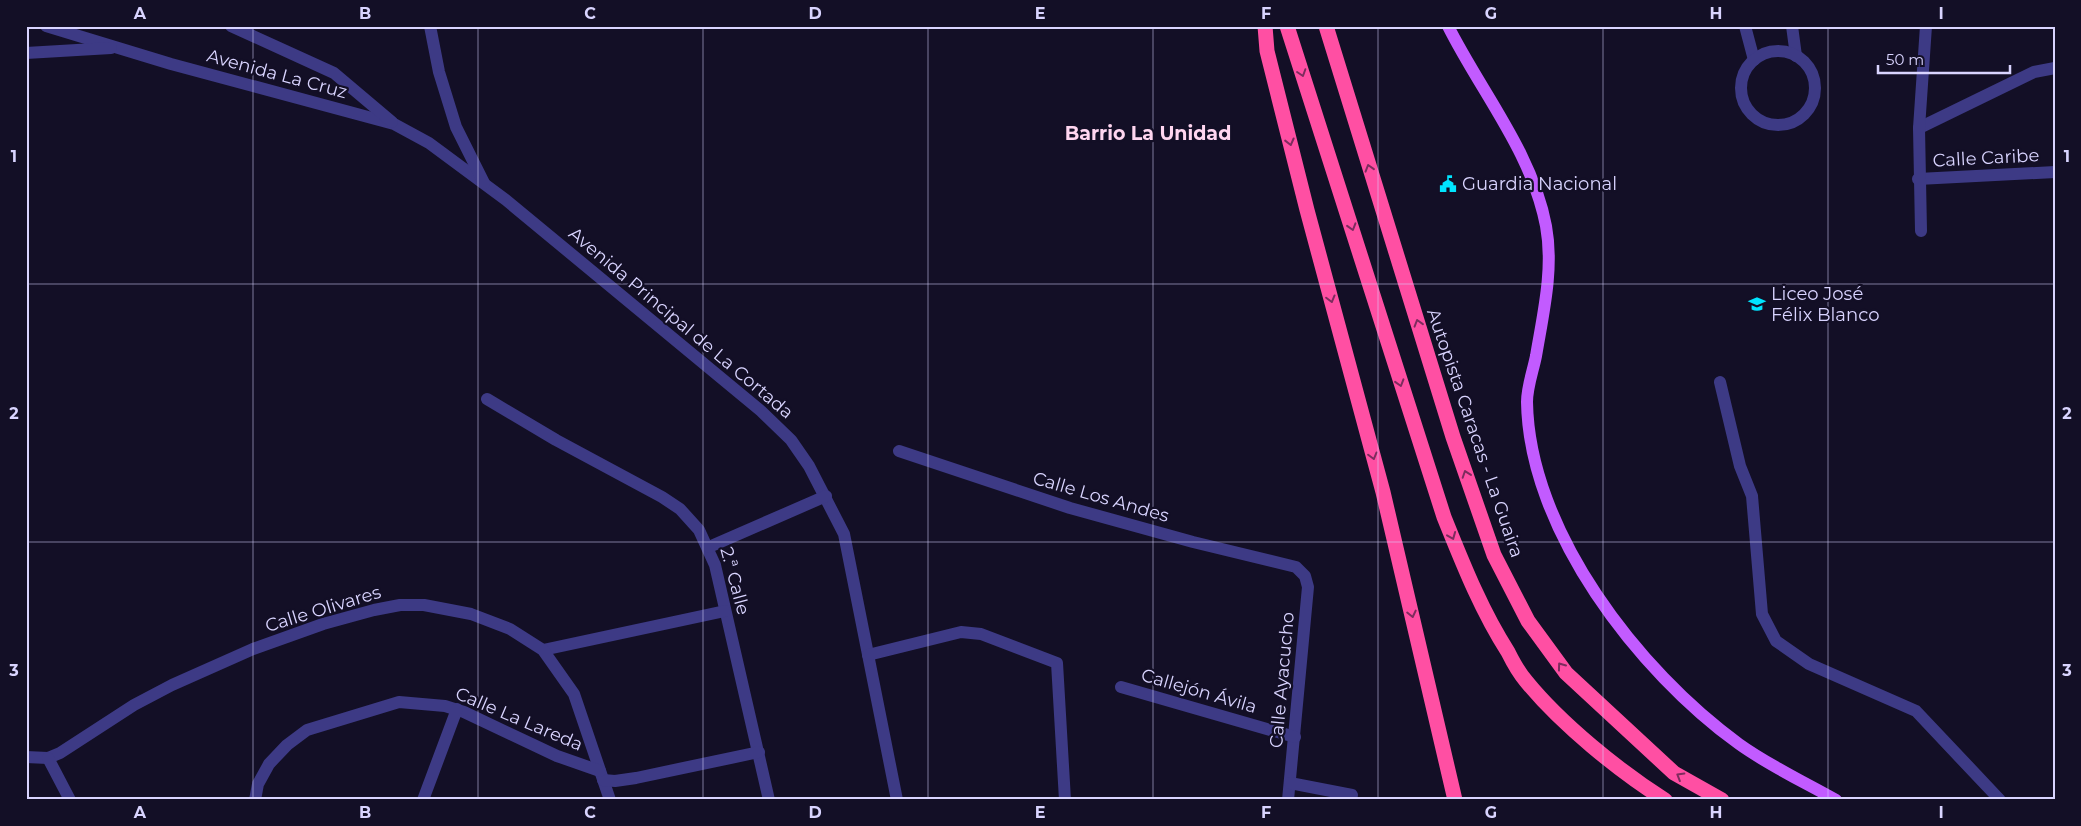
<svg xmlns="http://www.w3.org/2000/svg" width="2081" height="826" font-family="Montserrat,sans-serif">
	<rect width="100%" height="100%" fill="#130f26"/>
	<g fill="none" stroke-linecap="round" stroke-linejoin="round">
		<g stroke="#3d3a85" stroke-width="12">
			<path d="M46,26L171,64L394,124L429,143L506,200L761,411L791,440L809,466L844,534L897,800"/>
			<path d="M231,26L334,73L392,122"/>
			<path d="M430,26L439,72L456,127L484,183"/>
			<path d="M1745,26L1754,60"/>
			<path d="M1792,26L1796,56"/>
			<circle cx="1778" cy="88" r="37"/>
			<path d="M26,53L111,48"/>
			<path d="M1919,128L2034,72L2055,68"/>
			<path d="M1918,179L2055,172"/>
			<path d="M1921,231L1919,128L1926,26"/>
			<path d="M1720,382L1740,466L1752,496L1762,614L1776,641L1809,664L1916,711L2000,800"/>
			<path d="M487,399L556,440L662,497L680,509L699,530L715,565L769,800"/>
			<path d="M899,451L1070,508L1193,542L1296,567L1305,576L1308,587L1288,800"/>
			<path d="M709,547L826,496"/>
			<path d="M543,650L725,611"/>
			<path d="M868,655L961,632L981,634L1057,663L1065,800"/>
			<path d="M1121,687L1295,737"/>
			<path d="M26,757L48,758L60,753L134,705L172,685L253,649L323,624L374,610L400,605H424L471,614L510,629L543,650L574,694L610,800"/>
			<path d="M48,758L70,800"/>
			<path d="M603,780L615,781L636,778L759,752"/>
			<path d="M1290,783L1352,795"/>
			<path d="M255,800L258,784L269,764L287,745L307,730L399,702L445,706L464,712L557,756L600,771"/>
			<path d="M423,800L457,709"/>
		</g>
		<path stroke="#c25bff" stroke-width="12" d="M1448,26C1481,92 1532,152 1546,226C1554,269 1543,314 1536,356C1533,371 1527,387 1527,402C1529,530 1638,671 1739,744C1768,765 1804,782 1836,800"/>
		<g stroke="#ff4fa3" stroke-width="15">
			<path d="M1265,26L1267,51L1307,210L1383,492L1455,800"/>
			<path d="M1287,26L1444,517C1463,564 1481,610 1508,652C1513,662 1519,673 1526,681C1561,724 1619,771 1665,800"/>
			<path d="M1326,26L1453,437L1494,555L1528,621L1566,673L1674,773L1722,800"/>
		</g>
	</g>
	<defs><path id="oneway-chevron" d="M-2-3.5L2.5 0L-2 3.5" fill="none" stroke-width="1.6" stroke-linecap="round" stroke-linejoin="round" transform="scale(1.25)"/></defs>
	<g stroke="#7d2c5e">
		<use href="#oneway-chevron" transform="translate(1302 73) rotate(72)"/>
		<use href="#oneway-chevron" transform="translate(1290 142) rotate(76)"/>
		<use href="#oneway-chevron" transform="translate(1369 168) rotate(-107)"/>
		<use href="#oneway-chevron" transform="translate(1352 227) rotate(73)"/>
		<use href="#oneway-chevron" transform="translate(1331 299) rotate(75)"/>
		<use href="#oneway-chevron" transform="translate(1418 323) rotate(-107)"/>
		<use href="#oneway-chevron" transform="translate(1400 383) rotate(73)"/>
		<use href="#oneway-chevron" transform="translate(1373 456) rotate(75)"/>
		<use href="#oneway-chevron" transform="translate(1466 474) rotate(-109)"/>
		<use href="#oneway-chevron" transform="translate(1452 536) rotate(68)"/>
		<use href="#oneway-chevron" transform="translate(1412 614) rotate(77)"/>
		<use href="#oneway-chevron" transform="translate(1561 666) rotate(-126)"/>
		<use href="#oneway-chevron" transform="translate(1680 776) rotate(-149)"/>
	</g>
	<path fill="none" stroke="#d9d4ff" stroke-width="1" stroke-opacity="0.55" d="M253,26V800M478,26V800M703,26V800M928,26V800M1153,26V800M1378,26V800M1603,26V800M1828,26V800M26,284H2055M26,542H2055"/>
	<defs>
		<g id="civic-bare" transform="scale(1.35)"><path d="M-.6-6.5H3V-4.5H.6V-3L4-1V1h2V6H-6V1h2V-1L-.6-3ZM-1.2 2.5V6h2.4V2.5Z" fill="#00e5ff" stroke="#130f26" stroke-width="2.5" paint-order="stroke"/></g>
		<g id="school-bare" transform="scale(1.35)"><path d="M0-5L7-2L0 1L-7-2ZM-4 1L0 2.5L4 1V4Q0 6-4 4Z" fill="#00e5ff" stroke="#130f26" stroke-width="2.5" paint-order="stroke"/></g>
	</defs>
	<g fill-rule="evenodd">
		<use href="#civic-bare" x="1448" y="184"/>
		<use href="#school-bare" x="1757" y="304"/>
	</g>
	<g text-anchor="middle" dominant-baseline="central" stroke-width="4.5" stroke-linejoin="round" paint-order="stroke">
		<g font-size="18" fill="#d9d4ff" stroke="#130f26">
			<text transform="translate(277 74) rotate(15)">Avenida La Cruz</text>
			<text transform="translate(1986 158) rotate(-3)">Calle Caribe</text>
			<text transform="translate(681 323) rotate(40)">Avenida Principal de La Cortada</text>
			<text transform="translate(1475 433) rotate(71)">Autopista Caracas - La Guaira</text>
			<text transform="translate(1101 497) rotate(16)">Calle Los Andes</text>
			<text transform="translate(735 581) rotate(75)">2.ª Calle</text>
			<text transform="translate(323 609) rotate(-17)">Calle Olivares</text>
			<text transform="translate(1282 680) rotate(-85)">Calle Ayacucho</text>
			<text transform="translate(1199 691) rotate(16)">Callejón Ávila</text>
			<text transform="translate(519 719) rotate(23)">Calle La Lareda</text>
		</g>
		<g font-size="18" fill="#d9d4ff" stroke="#130f26" text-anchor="start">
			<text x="1462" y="184">Guardia Nacional</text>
			<text x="1771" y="294">Liceo José<tspan x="1771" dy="21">Félix Blanco</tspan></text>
		</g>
		<g font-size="19" font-weight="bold" fill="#ffd6f0" stroke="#130f26">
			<text x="1148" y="133">Barrio La Unidad</text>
		</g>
	</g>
	<rect width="2081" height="826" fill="none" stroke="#130f26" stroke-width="55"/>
	<path d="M1878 65v8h132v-8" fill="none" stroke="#d9d4ff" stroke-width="2.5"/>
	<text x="1886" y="65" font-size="15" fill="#d9d4ff" stroke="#130f26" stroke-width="4" paint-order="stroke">50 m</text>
	<rect x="28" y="28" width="2026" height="770" fill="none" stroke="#d9d4ff" stroke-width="2"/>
	<g font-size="16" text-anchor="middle" font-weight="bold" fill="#d9d4ff">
		<text x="140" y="19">A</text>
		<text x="365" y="19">B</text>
		<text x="590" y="19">C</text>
		<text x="815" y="19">D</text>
		<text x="1040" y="19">E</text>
		<text x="1266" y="19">F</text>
		<text x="1491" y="19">G</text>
		<text x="1716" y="19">H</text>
		<text x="1941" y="19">I</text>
		<text x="14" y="162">1</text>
		<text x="2067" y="162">1</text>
		<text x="14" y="419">2</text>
		<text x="2067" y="419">2</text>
		<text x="14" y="676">3</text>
		<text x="2067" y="676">3</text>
		<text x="140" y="818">A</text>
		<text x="365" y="818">B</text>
		<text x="590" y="818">C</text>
		<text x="815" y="818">D</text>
		<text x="1040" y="818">E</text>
		<text x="1266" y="818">F</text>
		<text x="1491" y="818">G</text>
		<text x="1716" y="818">H</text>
		<text x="1941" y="818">I</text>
	</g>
</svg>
